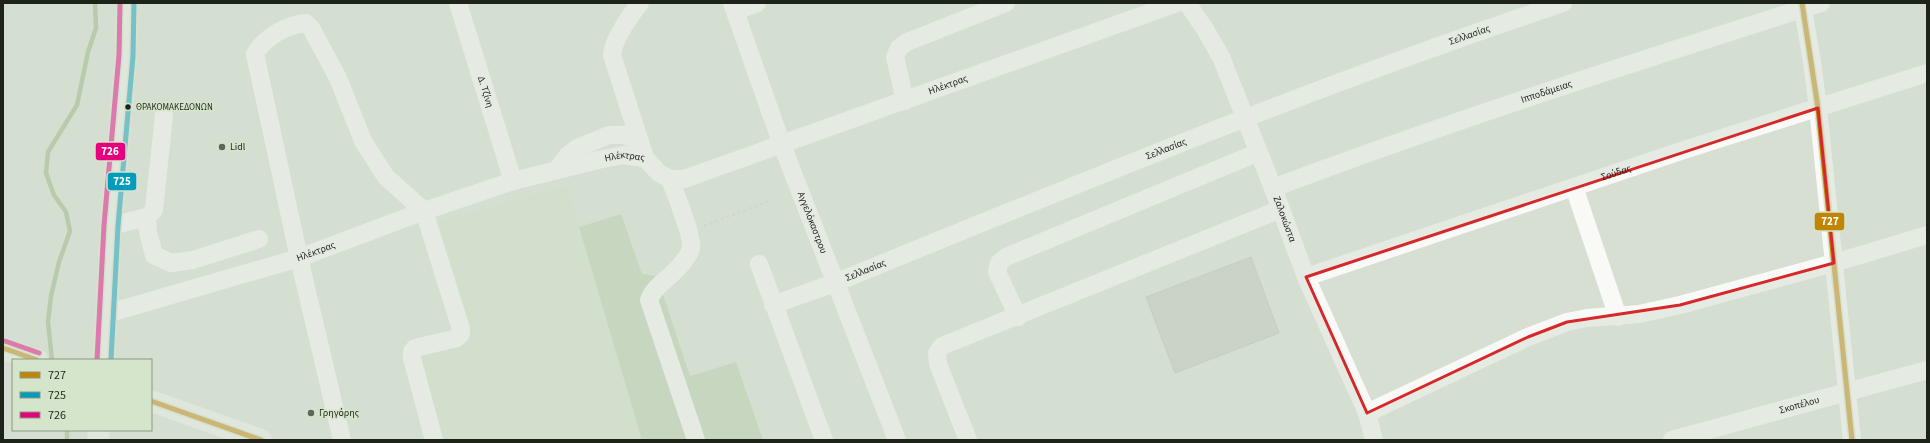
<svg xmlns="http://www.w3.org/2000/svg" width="1930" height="443" font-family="'Source Sans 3',sans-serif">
	<rect width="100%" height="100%" fill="#d6dfd1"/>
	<path fill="#d0dfc7" d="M568,186L642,440H440L414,352L469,337L434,222Z"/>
	<path fill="#b7cea8" d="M621,214L642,274L657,276L690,376L736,362L763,440H642L579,227Z"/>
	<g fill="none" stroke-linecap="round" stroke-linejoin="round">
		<g stroke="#95b67d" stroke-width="4.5">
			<path d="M52,360L48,322L51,296L59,262L70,231L66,212L54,195L46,173L48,152L77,105L88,52L96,28L95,3"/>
			<path d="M67,440V430"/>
		</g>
	</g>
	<path fill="#bfc6ba" stroke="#b1b7ad" d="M1251,257L1279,333L1175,373L1146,297Z"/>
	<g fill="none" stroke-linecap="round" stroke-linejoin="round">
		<path stroke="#cccfca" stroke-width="2.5" stroke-dasharray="3 3" stroke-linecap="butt" d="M704,226L769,201"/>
		<g stroke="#f9faf8" stroke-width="18">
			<path id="s1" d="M458,3L513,181"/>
			<path d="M640,3C629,17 614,38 612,55L645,158"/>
			<path id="s2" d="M732,3L782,145L897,440"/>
			<path id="s3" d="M1187,3L1205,29L1221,57L1273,188L1306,277L1367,413L1374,440"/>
			<path d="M1802,3L1812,62L1818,108L1852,440"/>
			<path d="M736,11L757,3"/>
			<path d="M905,101L895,57L899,48L907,42L1006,3"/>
			<path d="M556,170L568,155L577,148L609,135H625L640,142"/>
			<path d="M670,179C675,193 693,236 691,248C689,257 680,266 673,273C664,282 653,288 649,300L696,440"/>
			<path d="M1574,187L1618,317"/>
			<path id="s4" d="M1273,188C1454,120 1638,61 1821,3"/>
			<path d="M147,217L148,232L154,255L171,263L193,260L259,239"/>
			<path d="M111,226L147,217L154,210L164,115"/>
			<path d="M759,264L824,440"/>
			<path id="s5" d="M1306,277L1684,150L1927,73"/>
			<path id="s6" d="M773,305L837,282C1077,184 1317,85 1563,3"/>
			<path id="s7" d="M106,314L299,258L424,211L513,181L598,160L623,155L645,158L659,173L670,179H684L1177,3"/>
			<path d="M1018,317L997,272L999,263L1006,257L1259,152"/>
			<path d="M1367,413L1528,337L1567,322L1587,318L1639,314L1680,305L1834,263L1927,235"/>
			<path d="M342,440L299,258L255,54C265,37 286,25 306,23L311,28L338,78L363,141L386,177L424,211L461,329V334L457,338L415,348L412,352V358L434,440"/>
			<path d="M968,440L938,364L937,353L942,346L1281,209"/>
			<path id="s8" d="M1672,440L1927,370"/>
		</g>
		<g stroke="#ebefe8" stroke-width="22">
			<path d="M3,348L37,360"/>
			<path d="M104,360L111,226L126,55L127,3"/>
			<path d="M151,401L261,440"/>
			<path d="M98,440L99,430"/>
		</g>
		<g stroke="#d5e5cb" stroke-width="8">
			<g id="bus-1">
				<path d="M1802,3L1818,108L1852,440"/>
				<path d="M3,348L37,360"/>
				<path d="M151,401L261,440"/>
			</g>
		</g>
		<g stroke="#d5e5cb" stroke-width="8">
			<path id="bus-2" d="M111,360L118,226L133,56L134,3"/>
		</g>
		<g stroke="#d5e5cb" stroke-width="8">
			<g id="bus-3">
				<path d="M5,341L39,353"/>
				<path d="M97,360L104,225L119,55L120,3"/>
			</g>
		</g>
		<use href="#bus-1" stroke="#c18506" stroke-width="5"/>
		<use href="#bus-2" stroke="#039cbc" stroke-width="5"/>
		<use href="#bus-3" stroke="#e5007d" stroke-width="5"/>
	</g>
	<path d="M0 0H1930V443H0ZM1818,108L1834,263L1680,305L1567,322L1528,337L1367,413L1306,277Z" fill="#d6dfd1" fill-opacity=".55" fill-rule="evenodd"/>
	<path fill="none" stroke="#d62828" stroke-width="3" stroke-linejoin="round" d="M1818,108L1834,263L1680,305L1567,322L1528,337L1367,413L1306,277Z"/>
	<circle fill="#1e231a" stroke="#d5e5cb" stroke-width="1.5" cx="128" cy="107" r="3.5"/>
	<g fill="#5e655a" stroke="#d5e5cb" stroke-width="1.5">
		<circle cx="222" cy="147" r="4"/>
		<circle cx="311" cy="413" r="4"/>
	</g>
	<g text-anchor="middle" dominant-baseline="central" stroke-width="3" stroke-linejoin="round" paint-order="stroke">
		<g font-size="9" fill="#1e231a" stroke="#d5e5cb" text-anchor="start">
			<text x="136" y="107">ΘΡΑΚΟΜΑΚΕΔΟΝΩΝ</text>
		</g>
		<g font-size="10" fill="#1e231a" stroke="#d5e5cb">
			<text stroke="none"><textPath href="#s6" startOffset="747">Σελλασίας</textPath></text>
			<text stroke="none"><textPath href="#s7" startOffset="891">Ηλέκτρας</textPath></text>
			<text stroke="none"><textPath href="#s1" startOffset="93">Δ. Τζίνη</textPath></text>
			<text stroke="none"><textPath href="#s4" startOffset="290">Ιπποδάμειας</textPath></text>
			<text stroke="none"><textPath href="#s6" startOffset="423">Σελλασίας</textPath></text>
			<text stroke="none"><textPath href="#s7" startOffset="543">Ηλέκτρας</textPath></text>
			<text stroke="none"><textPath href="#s5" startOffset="327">Σούδας</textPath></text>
			<text stroke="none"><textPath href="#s3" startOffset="238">Ζαλοκώστα</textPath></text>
			<text stroke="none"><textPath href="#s2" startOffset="234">Αγγελόκαστρου</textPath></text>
			<text stroke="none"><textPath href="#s7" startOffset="219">Ηλέκτρας</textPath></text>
			<text stroke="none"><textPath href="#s6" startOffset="99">Σελλασίας</textPath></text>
			<text stroke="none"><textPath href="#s8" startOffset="132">Σκοπέλου</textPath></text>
		</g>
		<g font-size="10" fill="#1e231a" stroke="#d5e5cb" text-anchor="start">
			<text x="230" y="147">Lidl</text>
			<text x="319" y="413">Γρηγόρης</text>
		</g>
	</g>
	<g stroke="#d5e5cb" stroke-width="1.5">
		<rect x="95" y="142" width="31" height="19" rx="4" fill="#e5007d"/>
		<rect x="107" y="172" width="30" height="19" rx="4" fill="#039cbc"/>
		<rect x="1814" y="212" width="31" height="19" rx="4" fill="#c18506"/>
	</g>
	<g font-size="11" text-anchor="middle" font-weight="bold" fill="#fff">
		<text x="110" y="155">726</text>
		<text x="122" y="185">725</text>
		<text x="1830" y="225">727</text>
	</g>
	<rect width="1930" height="443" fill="none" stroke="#1e231a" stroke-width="8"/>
	<rect x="12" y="359" width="140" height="72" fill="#d5e5cb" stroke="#8c9784"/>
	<rect x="20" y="372" width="20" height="6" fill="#c18506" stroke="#8c9784"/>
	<text x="48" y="379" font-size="12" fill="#1e231a">727</text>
	<rect x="20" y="392" width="20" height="6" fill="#039cbc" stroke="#8c9784"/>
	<text x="48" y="399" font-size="12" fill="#1e231a">725</text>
	<rect x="20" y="412" width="20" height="6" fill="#e5007d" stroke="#8c9784"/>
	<text x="48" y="419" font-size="12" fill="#1e231a">726</text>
</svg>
